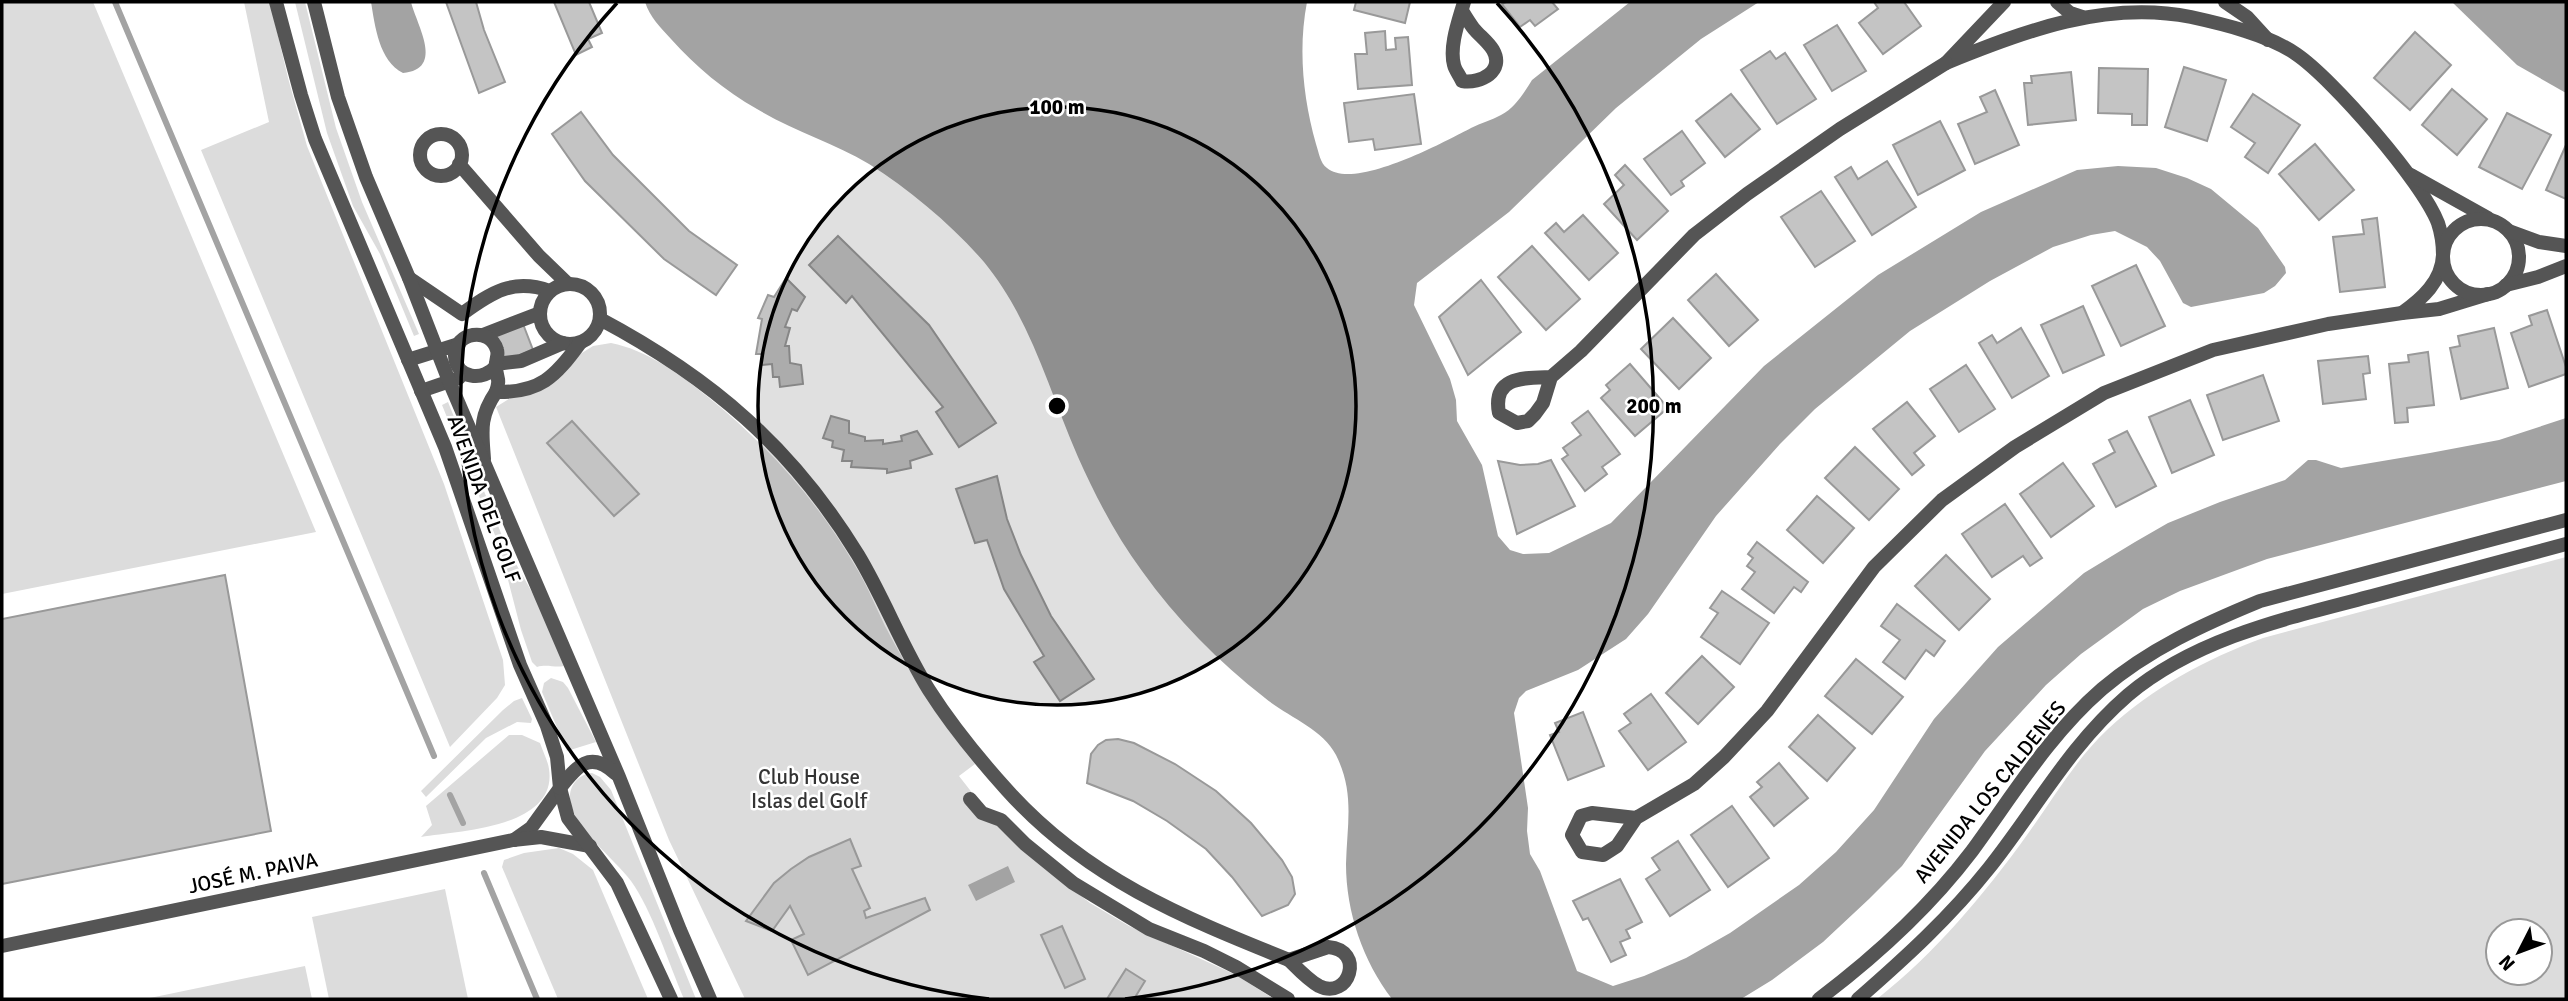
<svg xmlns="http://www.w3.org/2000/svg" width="2568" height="1001" font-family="Signika,sans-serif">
	<rect width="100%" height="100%" fill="#fff"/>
	<g fill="#dcdcdc" fill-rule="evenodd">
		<path d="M2,2H93L316,532L2,594Z"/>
		<path d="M244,2H270L288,78L307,146L444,484L503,660L505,685L497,698L450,747L201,150L269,122Z"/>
		<path d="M295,2H305L336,128L362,202L419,334L414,336L380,254L353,206L327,133Z"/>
		<path d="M611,343C647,350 679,374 708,397C766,444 816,499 854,564C866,583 875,605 885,626C910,674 940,722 975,764L959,776L998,826L1019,847L1090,903L1129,926L1236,975L1274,999H745L669,840L496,407L593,346Z"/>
		<path d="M448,402L507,548L542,610L564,666C555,668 547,664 537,667L532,662L521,630L499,545L442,405Z"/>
		<path d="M2566,557V999H1877C1936,952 1983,896 2027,835C2053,799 2075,760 2108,729C2152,688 2206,659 2263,638ZM2498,931H2540V973H2498Z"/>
		<path d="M551,678L563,682L568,688L596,742L567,751L542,692L544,683Z"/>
		<path d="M522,698L532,719L531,723L517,722L486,738L426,797L421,791L503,710L514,701Z"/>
		<path d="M509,735H522L540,743C543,752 548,761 549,769C558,828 459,831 421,837L432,825L426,806Z"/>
		<path d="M592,773L600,777L611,790L696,999H684C669,964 652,910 631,881C614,858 572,827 570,799C569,785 579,774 592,773Z"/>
		<path d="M559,848L573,854L593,870L648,999H558L502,867L504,860L524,853Z"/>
		<path d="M445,889L468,999H329L312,917Z"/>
		<path d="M305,966L312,999H145Z"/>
	</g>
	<g fill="#a3a3a3">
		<path d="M371,2H411C417,26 445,69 403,73C379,61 375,26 371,2Z"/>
		<path d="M645,2H1307C1298,49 1303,98 1316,144C1319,153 1320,163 1327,168C1354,191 1444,142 1471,128C1481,123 1492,120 1501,115C1515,108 1524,93 1532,80L1630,2H1759L1701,39L1616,108L1509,212L1417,283L1414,305L1450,379L1456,400L1457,421L1482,465L1498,536L1510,550L1523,554L1549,553L1611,523L1764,366L1878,275L1981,212L2077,170L2118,166L2156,168L2187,178L2211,189L2258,228L2285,267L2286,273L2275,286L2264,293L2191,307L2183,303L2160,261L2147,247L2115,231L2091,235L2053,247L1990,281L1910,331L1815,409L1780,444L1716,516L1648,614L1626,639L1578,670L1526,691L1519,698L1514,713L1528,808L1527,831L1530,854L1540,871L1577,971L1613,986L1644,976L1686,958L1730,933L1799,885L1836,852L1874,810L1934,719L1998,647L2084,573L2135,542L2168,523L2220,502L2285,480L2308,460H2316L2341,468L2430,453L2499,440L2566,418V481L2267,559L2180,591L2143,609L2081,654L2046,685L1985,751L1902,866L1869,899L1823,942L1772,980L1741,999H1392C1363,961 1346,912 1346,864C1347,824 1355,793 1336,755C1322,728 1288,717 1265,698C1219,662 1176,619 1142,571C1116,536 1096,497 1078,457C1049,391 1031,319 984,262C952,225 910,190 869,164C834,143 793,131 757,109C725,91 695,66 671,39C660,27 650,17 645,2Z"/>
		<path d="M2452,2H2566V93L2517,65Z"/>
		<path d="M1008,866L1015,882L976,901L968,885Z"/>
	</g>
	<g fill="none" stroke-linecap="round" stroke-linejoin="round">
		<g stroke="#a3a3a3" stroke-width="6">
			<path d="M115,2L434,756"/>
			<path d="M450,795L463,823"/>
			<path d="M484,873L537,999"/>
		</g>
	</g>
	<g fill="#c4c4c4" stroke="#999" stroke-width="2">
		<path d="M446,2H476L484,30L505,82L479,93Z"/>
		<path d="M554,2H589L602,33L588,39L592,47L576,55Z"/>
		<path d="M1356,2H1410L1405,23L1354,10Z"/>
		<path d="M1506,2H1552L1558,9L1535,26L1530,20L1520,27L1502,4Z"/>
		<path d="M1874,2H1904L1921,26L1883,54L1859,23L1878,8Z"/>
		<path d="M1837,25L1866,71L1832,91L1804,45Z"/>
		<path d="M1385,31L1386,50L1396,49L1395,38L1408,37L1412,85L1358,89L1355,54H1367L1365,33Z"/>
		<path d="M2415,32L2451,65L2410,110L2374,78Z"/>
		<path d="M1770,51L1776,59L1785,53L1816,99L1777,124L1741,70Z"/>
		<path d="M2184,67L2226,80L2207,141L2165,127Z"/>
		<path d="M2099,68L2148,69L2147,125H2132V114L2098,113Z"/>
		<path d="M2071,72L2076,120L2028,125L2024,83H2032L2031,76Z"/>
		<path d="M2452,89L2487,119L2457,155L2422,125Z"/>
		<path d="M1995,90L2019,145L1975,164L1958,124L1987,112L1980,97Z"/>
		<path d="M1414,94L1421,144L1375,150L1373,139L1349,142L1344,103Z"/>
		<path d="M1731,94L1760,129L1725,157L1696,121Z"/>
		<path d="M2253,94L2300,125L2268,173L2245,157L2255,143L2231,127Z"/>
		<path d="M581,112L613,155L689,231L737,265L716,295L664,259L585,181L552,134Z"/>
		<path d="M2507,113L2551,135L2522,189L2479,167Z"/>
		<path d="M1940,121L1965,170L1918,195L1893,145Z"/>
		<path d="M1682,131L1705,163L1681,181L1684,186L1671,195L1644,159Z"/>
		<path d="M2315,144L2354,190L2319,220L2279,174Z"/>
		<path d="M2566,145V199L2546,190Z"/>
		<path d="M1887,161L1916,207L1872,235L1835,177L1851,167L1858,179Z"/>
		<path d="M1625,165L1668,211L1637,240L1604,204L1624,185L1615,175Z"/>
		<path d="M1821,191L1855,241L1815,267L1781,217Z"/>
		<path d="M1583,215L1618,253L1589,280L1545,233L1556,223L1564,232Z"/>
		<path d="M2377,218L2385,287L2340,292L2333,237L2364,234L2362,220Z"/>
		<path d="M838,236L929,325L996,423L959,447L936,412L943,407L852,296L846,303L809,265Z"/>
		<path d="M1532,246L1580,299L1546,330L1498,277Z"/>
		<path d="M2136,265L2165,326L2121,346L2092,286Z"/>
		<path d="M1716,274L1758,320L1729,346L1688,300Z"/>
		<path d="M786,278L805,297L797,311L792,309L785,327L790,328L785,346H789L790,363L801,365L803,384L780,387L779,377H773L772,364L761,365L763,354H756L762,319L758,318L768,295L774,297Z"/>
		<path d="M1481,280L1521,332L1468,375L1439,317Z"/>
		<path d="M2083,306L2104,355L2063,373L2041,325Z"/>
		<path d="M2547,310L2566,367V374L2529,387L2511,333L2532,325L2529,316Z"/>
		<path d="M1673,318L1711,358L1679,389L1641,349Z"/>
		<path d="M523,324L533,350L505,361L495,335Z"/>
		<path d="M2021,328L2049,376L2012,398L1979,343L1992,335L1997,343Z"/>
		<path d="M2494,328L2508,388L2461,399L2450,348L2460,346L2458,336Z"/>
		<path d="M2428,352L2434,405L2407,408L2408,422L2395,423L2389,364L2409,362L2408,355Z"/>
		<path d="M2368,356L2370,373L2363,374L2366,399L2323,404L2318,361Z"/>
		<path d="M1630,364L1668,408L1635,436L1601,398L1610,390L1606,385Z"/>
		<path d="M1966,365L1995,409L1959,432L1930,389Z"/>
		<path d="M2263,375L2279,421L2223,440L2207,395Z"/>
		<path d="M2190,400L2214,455L2172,473L2149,417Z"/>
		<path d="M1907,402L1935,436L1914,453L1924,465L1912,475L1873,429Z"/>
		<path d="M1588,411L1620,454L1602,467L1607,474L1585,491L1562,459L1568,455L1563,448L1581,435L1572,423Z"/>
		<path d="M831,416L849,421V433L865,437V441L883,440V444L902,441L901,436L917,431L932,454L910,461L911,468L887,473V469L851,467L852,461H842L844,450L832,447L833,441L823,438Z"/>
		<path d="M572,421L639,494L614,516L547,443Z"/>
		<path d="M2127,431L2156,486L2116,507L2093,464L2115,452L2109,440Z"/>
		<path d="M1855,447L1899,489L1869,520L1825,478Z"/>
		<path d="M1551,460L1575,506L1517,534L1498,461L1520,465L1538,464Z"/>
		<path d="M2063,463L2094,506L2051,537L2020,494Z"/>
		<path d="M997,476L1007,519L1021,555L1051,616L1094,679L1060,701L1034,662L1044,656L1004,589L987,540L975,543L956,489Z"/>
		<path d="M1817,496L1854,528L1823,563L1787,530Z"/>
		<path d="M2005,504L2042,558L2030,566L2023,556L1992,577L1962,534Z"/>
		<path d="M1757,542L1808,582L1801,592L1794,587L1774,613L1742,589L1755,572L1747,566L1753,558L1748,554Z"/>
		<path d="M1946,555L1990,599L1959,630L1915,586Z"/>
		<path d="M225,575L271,831L2,884V619Z"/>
		<path d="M1722,591L1769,623L1740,664L1701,637L1718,613L1710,608Z"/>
		<path d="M1897,604L1945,641L1934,656L1926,650L1905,679L1883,662L1900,640L1881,626Z"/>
		<path d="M1702,656L1734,687L1698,724L1666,693Z"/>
		<path d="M1856,659L1903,697L1872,734L1825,696Z"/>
		<path d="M1651,694L1686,742L1648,770L1619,731L1631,723L1624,714Z"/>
		<path d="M1583,712L1604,766L1568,780L1550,735L1559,732L1555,723Z"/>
		<path d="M1818,715L1855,748L1827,781L1789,747Z"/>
		<path d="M1118,739L1134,743L1175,764L1216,791L1251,823L1282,860L1292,877L1295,894L1288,905L1262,916L1232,877L1206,849L1167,821L1133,801L1087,783L1091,754L1098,745L1106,740Z"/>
		<path d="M1779,763L1808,798L1774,826L1750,797L1762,787L1757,782Z"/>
		<path d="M1732,806L1769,858L1728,887L1691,835Z"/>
		<path d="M850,839L861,866L852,869L870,908L864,911L866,918L925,898L930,910L808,975L791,940L804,934L790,906L772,931L746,921L774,883L791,869L809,857Z"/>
		<path d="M1678,841L1710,890L1670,916L1646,879L1660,870L1652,858Z"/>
		<path d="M1620,879L1642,922L1626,930L1630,938L1620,942L1626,955L1611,962L1588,918L1583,920L1573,901Z"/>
		<path d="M1062,926L1085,979L1065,988L1041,935Z"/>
		<path d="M1126,969L1145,981L1134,999H1107Z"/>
	</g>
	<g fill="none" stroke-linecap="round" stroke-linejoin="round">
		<g stroke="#555" stroke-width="14">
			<path d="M2004,2L1946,63C2024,31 2106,0 2191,17C2223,24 2269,35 2296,54C2333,79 2422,182 2438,223C2441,232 2443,246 2443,255C2442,281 2422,299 2402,313L2439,309L2488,294"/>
			<path d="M2057,2L2070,13L2082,17"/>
			<path d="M2225,2L2247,17L2268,40"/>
			<path d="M1462,11C1466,17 1470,24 1474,29C1480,36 1488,42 1493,50C1505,71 1481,84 1462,81C1460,76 1455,70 1454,65C1449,46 1459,20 1464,2"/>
			<circle cx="441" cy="155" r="21"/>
			<path d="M459,164L539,256L567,283"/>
			<path d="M2411,175L2488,218"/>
			<circle cx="2481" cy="257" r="38"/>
			<path d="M2509,231L2539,242L2566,246"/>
			<path d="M409,278L462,314C492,292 513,278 550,291"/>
			<circle cx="570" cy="314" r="30"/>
			<path d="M2506,285L2538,277L2566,266"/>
			<path d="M600,319C711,378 792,447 858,555C884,598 902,647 929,690C952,726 979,759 1007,790C1086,878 1182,917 1289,960"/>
			<path d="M483,335L540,313"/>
			<path d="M408,360L459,344"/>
			<path d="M496,364L521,361L563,343"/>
			<path d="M496,366C484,382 456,379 455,356C454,332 490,326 497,350C499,356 495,360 496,366C496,379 501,377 496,392"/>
			<path d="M1551,377C1524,378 1492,376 1499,413L1517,423L1528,421L1535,414L1543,403L1551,377L1581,351L1694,235L1747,194L1840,129L1946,63"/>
			<path d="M421,391L459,378"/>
			<path d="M484,459C482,431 479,417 496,392C540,393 555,377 580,343"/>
			<path d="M970,799L982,813L1001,820L1025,844L1073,883L1149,929L1204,951L1236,967L1288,999"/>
			<path d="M1636,818L1592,813L1581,816L1572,835L1582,852L1603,855L1617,846L1636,818L1694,784L1724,757L1767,711L1874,567L1942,500L2015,447L2104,393L2213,350L2328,324L2402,313"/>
			<path d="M514,840L531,828L560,788"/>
			<path d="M2,946L513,840L541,837L590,846"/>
			<path d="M1328,947C1366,950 1349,1001 1319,986C1308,980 1298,969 1289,960Z"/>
			<path d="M1819,999C1876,956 1928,909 1972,851C2013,795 2049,735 2102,689C2149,649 2204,624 2260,601L2566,520"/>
			<path d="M1858,999C1905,958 1950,917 1989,868C2036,809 2069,746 2128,695C2196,638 2288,618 2372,596C2436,579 2501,562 2566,544"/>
		</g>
		<g stroke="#555" stroke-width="14">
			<path d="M276,2L301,95L315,139L445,447L520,665L547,726L557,757L560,788L568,818L617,883L671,999"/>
			<path d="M314,2L338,97L366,177L409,278L449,381L619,777L680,930L710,999"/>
			<path d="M560,788C577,766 590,750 615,773"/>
		</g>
	</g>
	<circle cx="1057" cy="406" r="299" fill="#000" fill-opacity=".12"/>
	<g fill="none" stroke="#000" stroke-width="3.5">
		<circle cx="1057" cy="406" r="299"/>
		<path d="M989 999A597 597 0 0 1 617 3M1497 3A597 597 0 0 1 1125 999"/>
	</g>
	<g text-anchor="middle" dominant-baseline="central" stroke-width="5" stroke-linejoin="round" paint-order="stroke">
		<g font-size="21" fill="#000" stroke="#fff">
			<text transform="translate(484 499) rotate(70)">AVENIDA DEL GOLF</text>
			<text transform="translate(1990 792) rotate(-51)">AVENIDA LOS CALDENES</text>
			<text transform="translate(253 873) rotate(-12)">JOSÉ M. PAIVA</text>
		</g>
		<g font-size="21" fill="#333" stroke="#fff">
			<text x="809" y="777">Club House<tspan x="809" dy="24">Islas del Golf</tspan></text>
		</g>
	</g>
	<circle cx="1057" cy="406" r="10" fill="#000" stroke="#fff" stroke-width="3.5"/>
	<g font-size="21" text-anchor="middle" font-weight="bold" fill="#000" stroke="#fff" stroke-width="5" stroke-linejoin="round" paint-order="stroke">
		<text x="1057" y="114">100 m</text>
		<text x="1654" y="413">200 m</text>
	</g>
	<rect width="2568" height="1001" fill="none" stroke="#000000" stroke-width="7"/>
	<g transform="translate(2519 952) rotate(228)"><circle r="33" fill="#ffffff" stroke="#999999" stroke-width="2"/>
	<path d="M0-5L12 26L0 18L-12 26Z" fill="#000000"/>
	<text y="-10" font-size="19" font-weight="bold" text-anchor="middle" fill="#000000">N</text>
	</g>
</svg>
